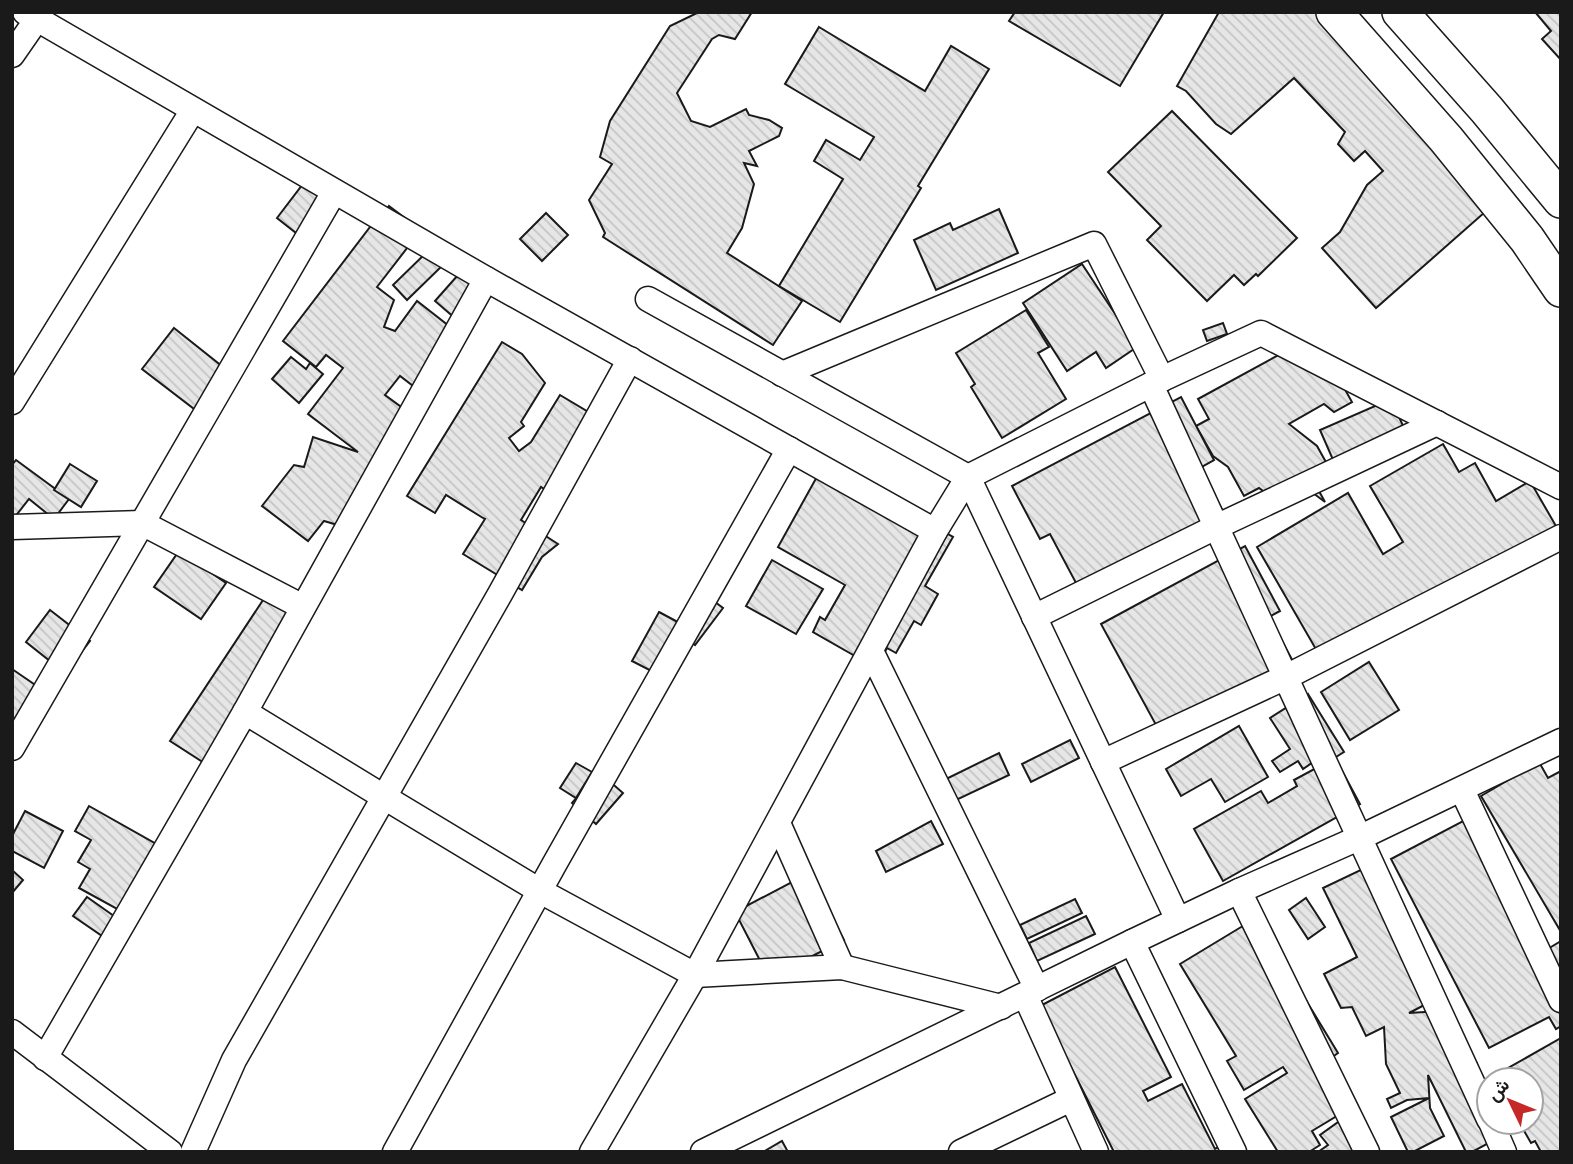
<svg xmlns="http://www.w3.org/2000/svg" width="1573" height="1164" font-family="Poppins,Vazirmatn,sans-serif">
	<defs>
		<pattern id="building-back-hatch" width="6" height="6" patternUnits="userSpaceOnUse" patternTransform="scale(1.75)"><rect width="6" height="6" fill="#e6e6e6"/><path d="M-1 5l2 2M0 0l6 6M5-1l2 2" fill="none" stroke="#c5c5c5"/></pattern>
	</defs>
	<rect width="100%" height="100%" fill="#fff"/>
	<g fill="url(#building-back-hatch)" stroke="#1a1a1a" stroke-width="2">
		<path d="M699,12H752L735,39L719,35L712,39L677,93L691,121L710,127L746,109L749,115L769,120L782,128L779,136L749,151L757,166L744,163L754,184L742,228L727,253L802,301L773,345L603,237L605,233L589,200L612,164L600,157L610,121L670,26Z"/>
		<path d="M1015,12H1164L1120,86L1009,21Z"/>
		<path d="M1219,12H1322L1493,205L1376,308L1322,248L1340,232L1367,185L1383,171L1365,151L1354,161L1338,144L1345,132L1294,78L1231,134L1216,124L1186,91L1177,86Z"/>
		<path d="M1535,12H1561V60L1542,39L1551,31Z"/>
		<path d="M819,27L925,91L951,46L989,69L918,186L921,188L840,322L779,286L843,179L814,161L826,140L860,160L874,137L785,84Z"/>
		<path d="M1172,111L1297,238L1258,276L1256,274L1244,285L1234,275L1207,301L1147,240L1161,226L1108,172Z"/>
		<path d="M306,180L334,202L305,240L277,218Z"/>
		<path d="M389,206L421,230L377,287L394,300L384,327L395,331L417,301L463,337L421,392L400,376L385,395L400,406L409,409L341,526L324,521L308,541L262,506L294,465L304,467L313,437L358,452L308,414L343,368L326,355L316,367L283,341L370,227H372Z"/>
		<path d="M999,209L1018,253L936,290L914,240L950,223L953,230Z"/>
		<path d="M546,213L568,235L542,261L520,239Z"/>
		<path d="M430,249L444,264L407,300L393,285Z"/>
		<path d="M1082,264L1137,347L1106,368L1096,352L1067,371L1023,303Z"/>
		<path d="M466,266L487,284L456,319L435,301Z"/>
		<path d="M1026,310L1049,347L1038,353L1066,399L1002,438L971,387L975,384L956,353Z"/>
		<path d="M1223,323L1227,334L1207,341L1203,330Z"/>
		<path d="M174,328L233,375L202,415L142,369Z"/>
		<path d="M502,342L522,354L545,383L521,422L524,426L509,438L519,451L531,442L560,395L595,416L559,499L541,487L521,520L558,544L542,557L522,590L463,554L485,519L483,518L446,495L435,513L407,496Z"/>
		<path d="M1295,346L1338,377L1352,402L1334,412L1324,404L1289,424L1317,446L1327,464L1314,482L1325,502L1305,487L1271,497L1259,488L1244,496L1228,467L1213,456L1196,426L1209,419L1198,399Z"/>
		<path d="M291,357L306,369L310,363L323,374L299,403L272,379Z"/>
		<path d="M1181,397L1214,460L1200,468L1228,521L1084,598L1050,534L1040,539L1012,486Z"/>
		<path d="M1391,399L1408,437L1337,469L1320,430Z"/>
		<path d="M1443,444L1459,472L1475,463L1496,501L1530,481L1560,533L1321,658L1257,547L1348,493L1383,554L1403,542L1370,486Z"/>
		<path d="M16,460L69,499L54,519L29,499L14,518L12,517V465Z"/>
		<path d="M70,464L97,481L81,507L54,490Z"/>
		<path d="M824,464L953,537L925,586L938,594L921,625L914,621L896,653L887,648L876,668L813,632L820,617L825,620L845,585L778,547Z"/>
		<path d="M1245,546L1280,611L1269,617L1295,665L1162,736L1101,624Z"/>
		<path d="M179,551L226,583L201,619L154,587Z"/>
		<path d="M772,560L823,589L796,634L746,606Z"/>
		<path d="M267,594L309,622L212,768L170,741Z"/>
		<path d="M707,596L723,608L695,645L679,633Z"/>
		<path d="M50,610L90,641L65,673L26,642Z"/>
		<path d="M659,612L689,628L663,677L632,661Z"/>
		<path d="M1369,662L1399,710L1350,740L1321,692Z"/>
		<path d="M12,669L47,693L12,745Z"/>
		<path d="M1308,694L1344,752L1323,765L1319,758L1303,769L1298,761L1280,772L1272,761L1290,749L1270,718Z"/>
		<path d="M1239,726L1268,777L1225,802L1211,779L1181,796L1166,769Z"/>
		<path d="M1070,740L1079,758L1031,782L1022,764Z"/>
		<path d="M999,753L1009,775L954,801L944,780Z"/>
		<path d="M1539,762L1548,778L1561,771V932L1481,796Z"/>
		<path d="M576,763L592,772L576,798L560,788Z"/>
		<path d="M1318,767H1340L1360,804L1223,881L1194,829L1261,791L1268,803L1297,786L1294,780Z"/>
		<path d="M599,772L623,793L596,824L572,803Z"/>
		<path d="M89,806L165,849L128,915L79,888L90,869L78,862L91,840L75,831Z"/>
		<path d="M25,811L63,831L44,868L12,851V836Z"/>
		<path d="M1465,820L1561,1011V1026L1556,1029L1549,1017L1489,1048L1391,859Z"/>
		<path d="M931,821L943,844L886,872L876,851Z"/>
		<path d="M1369,866L1434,1000L1409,1013L1440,1011L1466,1064L1477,1063L1478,1090L1487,1144L1472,1152H1466L1428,1075L1430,1108L1444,1136L1413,1152H1408L1391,1117L1429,1098L1407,1100L1391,1108L1387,1099L1400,1093L1386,1064L1384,1027L1366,1036L1352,1007L1341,1008L1324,974L1357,957L1323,888Z"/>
		<path d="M12,870L23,880L12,893Z"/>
		<path d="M809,873L844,940L769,978L735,912Z"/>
		<path d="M87,897L121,921L108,940L73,916Z"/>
		<path d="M1306,898L1325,927L1308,939L1289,910Z"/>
		<path d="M1075,899L1082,913L1027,939L1020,925Z"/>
		<path d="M1086,916L1095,934L1037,961L1029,943Z"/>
		<path d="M1256,918L1338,1053L1331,1058L1350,1108L1312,1131L1320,1145L1309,1152H1278L1245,1099L1287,1073L1283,1067L1244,1090L1227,1061L1236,1056L1180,964Z"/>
		<path d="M1561,941V975L1546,950Z"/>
		<path d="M1115,967L1171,1077L1143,1091L1148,1101L1182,1084L1215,1149L1228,1142L1233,1152H1114L1040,1006Z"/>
		<path d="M1561,1038V1152H1541L1535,1141L1531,1143L1519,1122H1531V1080H1496L1494,1076Z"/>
		<path d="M1341,1120L1363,1152H1318L1328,1145L1320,1135Z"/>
		<path d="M782,1141L788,1152H763Z"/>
	</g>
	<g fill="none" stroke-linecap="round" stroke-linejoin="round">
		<g stroke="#1a1a1a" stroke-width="27">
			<g id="minor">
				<path d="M25,12L486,279L935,531"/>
				<path d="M12,55L37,19"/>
				<path d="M648,299L968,477L1178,920"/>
				<path d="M782,374L1094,244L1162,379"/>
				<path d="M1151,385L1489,1119"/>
				<path d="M12,402L193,110"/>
				<path d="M12,527L142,523L303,607"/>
				<path d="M1034,617L1216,527L1437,423"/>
				<path d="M871,651L1037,989"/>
				<path d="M245,712L384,797L540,891L695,975L842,967L1001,1007"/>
				<path d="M12,748L334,192"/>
				<path d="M1103,762L1286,677L1561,537"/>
				<path d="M1462,790L1561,1000"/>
				<path d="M778,823L842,967"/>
				<path d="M1239,891L1367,1152"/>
				<path d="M1132,942L1234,1152"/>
				<path d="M1025,995L1096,1152"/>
				<path d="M12,1032L170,1152"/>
				<path d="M45,1058L245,712L486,279"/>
				<path d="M1491,1122L1504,1152"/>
				<path d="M193,1152L234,1060L500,594L630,359"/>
				<path d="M395,1152L555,863L789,449"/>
				<path d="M592,1152L695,975L935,531L968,477L1162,379L1261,333L1561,487"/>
				<path d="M703,1152L1132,942L1239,891L1361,837L1561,741"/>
				<path d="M961,1152L1071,1099"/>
			</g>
		</g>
		<g stroke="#1a1a1a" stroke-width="38">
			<g id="secondary">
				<path d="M1334,12L1446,139L1527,239L1561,289"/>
				<path d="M1400,12L1487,110L1561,200"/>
			</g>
		</g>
		<use href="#minor" stroke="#fff" stroke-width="24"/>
		<use href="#secondary" stroke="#fff" stroke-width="35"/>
	</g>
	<rect width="1573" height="1164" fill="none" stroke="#1a1a1a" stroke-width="28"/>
	<g transform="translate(1510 1101) rotate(313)"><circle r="33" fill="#ffffff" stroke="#a3a3a3" stroke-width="2"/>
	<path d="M0-5L12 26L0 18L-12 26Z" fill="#c62828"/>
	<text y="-10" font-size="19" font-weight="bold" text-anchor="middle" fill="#1a1a1a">ش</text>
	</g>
</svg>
